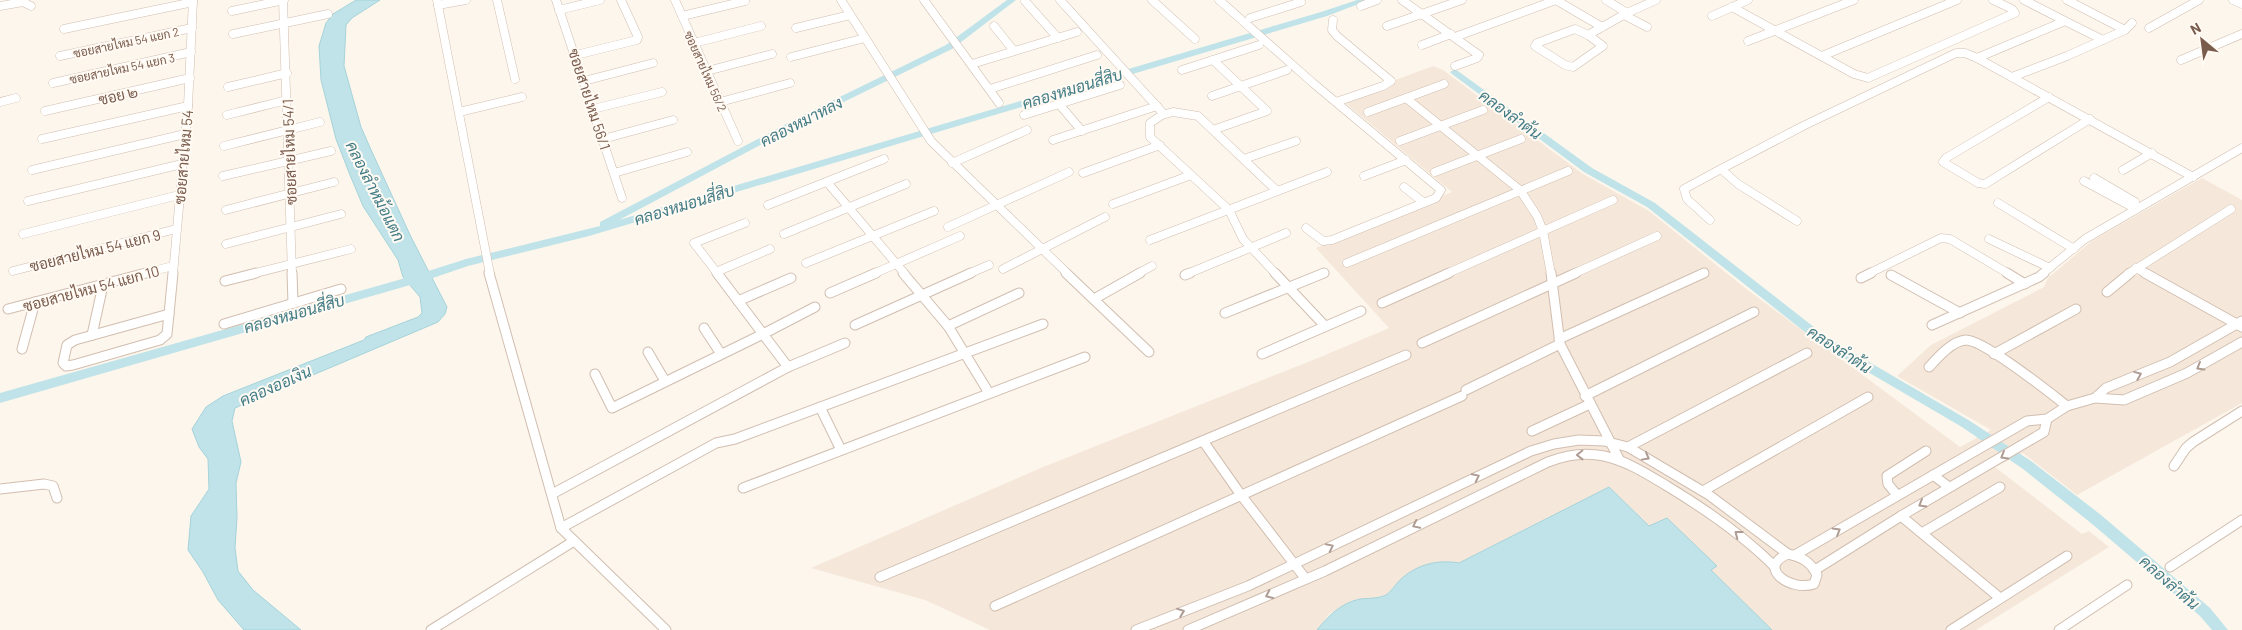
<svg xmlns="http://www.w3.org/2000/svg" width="2242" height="630" font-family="Barlow,Sarabun,sans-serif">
	<rect width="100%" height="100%" fill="#fdf6ec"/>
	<path fill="#f5e8da" d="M1433,66L1443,70L1583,174L1649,211L1745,288L1960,447L1991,430L1897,376L1931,345L2044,287L2048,278L2093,240L2202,178L2242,200V403L2077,495L2023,453L1995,467L2082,534L2089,531L2109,547L1976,630H1764L1649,526L1609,487L1459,563L1448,561L1394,586L1388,594L1374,599H1359L1341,607L1329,614L1317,630H990L925,600L811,568L1043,467L1318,358L1389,328L1316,248L1452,192L1342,100Z"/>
	<g fill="#bfe3e8" stroke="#a5d3da">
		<path d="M356,0H380L352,18L346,25L344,66L361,127L372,152L411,237L447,307L445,314L438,322L235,408L232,421L241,462L236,483L237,517L235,548L238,571L253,590L301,630H244L218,600L203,572L188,550L191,516L209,489L208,459L199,447L192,429L206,407L223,396L364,340L366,337L418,317L422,313L420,297L403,277L398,260L363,206L350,175L336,139L321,80L319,46L326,23L333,14Z"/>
		<path d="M1609,487L1649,526L1667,518L1717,566L1711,570L1772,630H1317C1328,616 1341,603 1360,599C1369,598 1377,599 1386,595C1391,592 1395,585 1399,581C1415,565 1437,559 1459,563Z"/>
	</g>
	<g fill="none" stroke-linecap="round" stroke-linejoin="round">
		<g fill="#bfe3e8" fill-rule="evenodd">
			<path d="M1007,0H1016L952,49L815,116L619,220L1321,12L1357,0H1369L1327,16L589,236L468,266L424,281L0,403V393L416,275L466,259L600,226V222L809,112L946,45Z"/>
			<path d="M1455,69L1592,168L1655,203L1828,338L1970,421L2031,461L2101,515L2210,608L2228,630H2212L2200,616L2091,523L2023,469L1962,427L1820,344L1647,207L1584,172L1452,74L1450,72Z"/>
		</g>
		<g stroke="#d1beb0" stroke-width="9">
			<g id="minor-far1">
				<path d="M283,0L292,274"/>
				<path d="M437,0L490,274"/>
				<path d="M497,0L515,79"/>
				<path d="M556,0L622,198"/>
				<path d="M675,0L738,141"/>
				<path d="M841,0L931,141L1068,274"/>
				<path d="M924,0L999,103"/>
				<path d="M1060,0L1163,113"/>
				<path d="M1152,0L1195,39"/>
				<path d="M1219,0L1313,83L1441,190L1436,198L1332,240L1323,241L1306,228"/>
				<path d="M1402,0L1479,55L1477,58L1455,66"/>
				<path d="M1556,0L1602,27"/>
				<path d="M1606,0L1627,13"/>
				<path d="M2067,0L2125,30"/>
				<path d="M2233,0L2242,4"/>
				<path d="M1025,1L1058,38"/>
				<path d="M438,5L466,0"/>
				<path d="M0,6L23,2L31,6"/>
				<path d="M1361,6L1377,0"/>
				<path d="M1732,7L1854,74L1868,78L2015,13L2012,9L1993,0"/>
				<path d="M559,10L600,0"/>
				<path d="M232,11L284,0"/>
				<path d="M1624,15L1647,27"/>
				<path d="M682,16L745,1"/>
				<path d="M1712,16L1748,0"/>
				<path d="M1250,18L1301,2"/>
				<path d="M1333,20L1332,30L1337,36L1391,81L1383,86L1336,102"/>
				<path d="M2065,21L2103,40"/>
				<path d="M994,26L1014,51"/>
				<path d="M1387,26L1462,0"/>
				<path d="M796,28L850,15"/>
				<path d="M2149,28L2199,0"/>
				<path d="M64,29L193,2"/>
				<path d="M1575,29L1588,35L1603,46L1573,67L1565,65L1535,46L1537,43Z"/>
				<path d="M233,34L328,14"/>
				<path d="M1588,35L1627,13L1656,0"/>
				<path d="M1455,37L1556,0"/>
				<path d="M1748,41L1854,0"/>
				<path d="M694,43L761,26"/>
				<path d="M1422,45L1451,34"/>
				<path d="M576,55L637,40L638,37L621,0"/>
				<path d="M60,56L192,28"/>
				<path d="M1822,56L1957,0"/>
				<path d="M791,57L865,38"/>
				<path d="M1977,58L2065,21L2024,0"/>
				<path d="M1213,60L1267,111L1213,130"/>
				<path d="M2181,60L2242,34"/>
				<path d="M972,64L1077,32"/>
				<path d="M1182,70L1259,45"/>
				<path d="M707,71L772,54"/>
				<path d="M2012,77L2067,56L2125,30L2132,23"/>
				<path d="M584,81L653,63"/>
				<path d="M53,83L191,52"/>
				<path d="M228,87L287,73"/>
				<path d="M990,89L1097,55"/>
				<path d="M1212,96L1287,70"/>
				<path d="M2049,97L1946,158L1943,162L1978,183L1985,184L2090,119"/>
				<path d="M1406,98L1520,190L1537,216L1543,231L1551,274"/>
				<path d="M0,102L16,98"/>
				<path d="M720,102L790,83"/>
				<path d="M1059,104L1082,131"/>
				<path d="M593,109L662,92"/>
				<path d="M45,111L190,78"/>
				<path d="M459,112L522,97"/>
				<path d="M1368,112L1444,84"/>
				<path d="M227,115L287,100"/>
				<path d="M1024,115L1120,85"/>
				<path d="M42,139L188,106"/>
				<path d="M603,139L673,120"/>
				<path d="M1053,140L1157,106"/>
				<path d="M1400,141L1483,110"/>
				<path d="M224,146L320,122"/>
				<path d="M1244,159L1296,141"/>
				<path d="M952,163L1027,130"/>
				<path d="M32,170L185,134"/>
				<path d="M2123,170L2152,153"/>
				<path d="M1435,172L1521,139"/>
				<path d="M614,173L687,152"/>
				<path d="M1083,173L1160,145"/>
				<path d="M223,176L331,151"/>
				<path d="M1364,176L1406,160"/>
				<path d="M2094,178L2135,202"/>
				<path d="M2084,181L2136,209"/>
				<path d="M827,182L905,274"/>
				<path d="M1404,187L1423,202"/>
				<path d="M28,201L182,164"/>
				<path d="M1998,203L2074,249"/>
				<path d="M1113,204L1191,175"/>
				<path d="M768,205L884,159"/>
				<path d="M226,210L334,182"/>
				<path d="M1710,220L1687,199L1684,189L1721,169"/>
				<path d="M1797,221L1738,184L1721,169L1803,126L1956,53H1965L1977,58L2193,177"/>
				<path d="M948,227L1069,172"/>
				<path d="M23,234L179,195"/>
				<path d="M784,234L906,184"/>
				<path d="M1989,239L2050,268"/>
				<path d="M1150,240L1327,172"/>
				<path d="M226,244L341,214"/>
				<path d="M806,263L934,211"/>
				<path d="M1347,263L1568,171"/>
				<path d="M2136,268L2147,274"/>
				<path d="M1003,269L1105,217"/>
				<path d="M13,271L176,229"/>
				<path d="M716,272L770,249"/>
				<path d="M141,274L173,266"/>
				<path d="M173,274L188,106L193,0"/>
				<path d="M252,274L351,249"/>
				<path d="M718,274L694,243L745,223"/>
				<path d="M873,274L960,236"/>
				<path d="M968,274L989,265"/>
				<path d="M1137,274L1152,266"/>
				<path d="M1187,274L1286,233"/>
				<path d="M1276,274L1243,239L1229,210L1150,137V123L1162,115L1173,112L1198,116L1277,191"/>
				<path d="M1321,274L1324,273"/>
				<path d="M1446,274L1613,200"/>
				<path d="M1573,274L1657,236"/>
				<path d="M1701,274L1704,273"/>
				<path d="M1868,274L1941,238L1950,239L2009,274"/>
				<path d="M2042,274L2085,239L2242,148"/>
				<path d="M2128,274L2231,209"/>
			</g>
		</g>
		<g stroke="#d1beb0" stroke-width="11">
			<g id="minor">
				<path d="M292,273L293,303"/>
				<path d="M489,273L561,528L666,630"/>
				<path d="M717,273L763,334L815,307"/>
				<path d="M903,273L948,326L989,393"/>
				<path d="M1066,273L1149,352"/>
				<path d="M1275,273L1325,326"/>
				<path d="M1551,273L1560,344L1620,461"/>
				<path d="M2007,273L2025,284"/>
				<path d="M2145,273L2242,327"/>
				<path d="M1185,275L1190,273"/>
				<path d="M1891,275L1960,313"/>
				<path d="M1861,278L1871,273"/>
				<path d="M225,281L256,273"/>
				<path d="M2107,292L2130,273"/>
				<path d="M830,293L876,273"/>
				<path d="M1094,299L1140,273"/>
				<path d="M738,301L791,278"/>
				<path d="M1382,303L1449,273"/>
				<path d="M8,309L146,273"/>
				<path d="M1225,313L1324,273"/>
				<path d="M169,314L167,334L160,340L73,365L66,366L63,363L67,345L75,340Z"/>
				<path d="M169,314L173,273"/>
				<path d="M224,324L341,289"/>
				<path d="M855,325L971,273"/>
				<path d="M1932,325L2039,277L2044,273"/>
				<path d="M948,326L1019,293"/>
				<path d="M704,328L721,354"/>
				<path d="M92,335L103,285"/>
				<path d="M1559,339L1704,273"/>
				<path d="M1422,343L1576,273"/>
				<path d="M22,349L35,302"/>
				<path d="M648,352L665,381"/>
				<path d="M1262,354L1361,311"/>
				<path d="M1994,354L2076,309"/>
				<path d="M1929,367C1938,357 1952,341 1966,340C1984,340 2050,393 2067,406"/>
				<path d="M595,374L612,408L763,334L788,367"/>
				<path d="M1466,390L1560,344"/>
				<path d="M1585,396L1754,312"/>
				<path d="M2095,398L2124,400L2187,373L2242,342"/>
				<path d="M820,407L841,450"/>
				<path d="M1532,431L1590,404"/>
				<path d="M1203,441L1241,495L1305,578"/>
				<path d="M1628,447L1807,353"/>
				<path d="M2174,466L2186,448L2193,442L2242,411"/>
				<path d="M1933,475L1949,487"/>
				<path d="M743,488L1085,357"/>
				<path d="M0,489L44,484L53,486L57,498"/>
				<path d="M1703,491L1868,397"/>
				<path d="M552,494L788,367L845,343"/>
				<path d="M1897,495L1888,484L1887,476L1926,451"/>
				<path d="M1901,516L2000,598"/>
				<path d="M561,528L716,443L735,439L1043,324"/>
				<path d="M1922,533L2000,487"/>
				<path d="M1788,554C1802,557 1811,562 1817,575L1814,584C1790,592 1756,567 1788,554Z"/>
				<path d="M1795,555L2027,421L2047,419L2067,406L2095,398L2106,388L2170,362L2242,321"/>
				<path d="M2170,567L2242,520"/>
				<path d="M1815,570L1901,516L2044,432L2047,419"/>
				<path d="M880,577L1406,355"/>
				<path d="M995,606L1462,396"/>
				<path d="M431,630L574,541"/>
				<path d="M1136,630L1248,586L1531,451L1554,444L1579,440L1604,441L1628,447L1709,495L1788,554"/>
				<path d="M1188,630L1325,571L1548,462C1566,455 1585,452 1604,456C1627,461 1647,474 1667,486C1705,509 1742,534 1774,566"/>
				<path d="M1951,630L2067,556"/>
				<path d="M2059,630L2127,585"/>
			</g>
		</g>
		<use href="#minor-far1" stroke="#fff" stroke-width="8"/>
		<use href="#minor" stroke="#fff" stroke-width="9"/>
	</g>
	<defs><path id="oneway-chevron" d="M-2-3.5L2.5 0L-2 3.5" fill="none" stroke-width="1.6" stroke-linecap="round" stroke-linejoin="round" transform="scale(1.25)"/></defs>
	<g stroke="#af9d94">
		<use href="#oneway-chevron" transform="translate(2200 367) rotate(150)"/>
		<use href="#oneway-chevron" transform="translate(2138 375) rotate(-22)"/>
		<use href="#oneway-chevron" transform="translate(1580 455) rotate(179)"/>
		<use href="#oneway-chevron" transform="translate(2004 456) rotate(150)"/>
		<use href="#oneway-chevron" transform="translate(1646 457) rotate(29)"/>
		<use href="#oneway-chevron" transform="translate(1476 477) rotate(-26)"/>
		<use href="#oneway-chevron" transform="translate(1922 504) rotate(150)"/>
		<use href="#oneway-chevron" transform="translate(1416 525) rotate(154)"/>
		<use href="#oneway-chevron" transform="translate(1837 531) rotate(-31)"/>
		<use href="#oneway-chevron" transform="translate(1738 534) rotate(-142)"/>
		<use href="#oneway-chevron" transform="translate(1330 547) rotate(-26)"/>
		<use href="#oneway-chevron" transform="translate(1269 595) rotate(155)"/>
		<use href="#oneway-chevron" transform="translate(1181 612) rotate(-21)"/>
	</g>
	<g text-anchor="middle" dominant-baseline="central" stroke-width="4" stroke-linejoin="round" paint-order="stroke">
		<g font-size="12" fill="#7a5c4d" stroke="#fffaf3">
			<text transform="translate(126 42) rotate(-12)">ซอยสายไหม 54 แยก 2</text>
			<text transform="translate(122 68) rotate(-12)">ซอยสายไหม 54 แยก 3</text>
			<text transform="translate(706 71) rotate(66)">ซอยสายไหม 56/2</text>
		</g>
		<g font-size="15" fill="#7a5c4d" stroke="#fffaf3">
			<text transform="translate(118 95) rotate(-13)">ซอย ๒</text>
			<text transform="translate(590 99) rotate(72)">ซอยสายไหม 56/1</text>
			<text transform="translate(289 152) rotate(-92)">ซอยสายไหม 54/1</text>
			<text transform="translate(183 157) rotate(-85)">ซอยสายไหม 54</text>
			<text transform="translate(95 250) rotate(-14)">ซอยสายไหม 54 แยก 9</text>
			<text transform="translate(91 288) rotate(-15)">ซอยสายไหม 54 แยก 10</text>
		</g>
		<g font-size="16" font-style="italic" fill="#437c86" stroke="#fffaf3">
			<text transform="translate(1072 88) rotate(-17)">คลองหมอนสี่สิบ</text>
			<text transform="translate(1511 114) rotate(36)">คลองลำต้น</text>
			<text transform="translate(801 121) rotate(-27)">คลองหมาหลง</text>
			<text transform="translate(376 191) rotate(63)">คลองลำหม้อแตก</text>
			<text transform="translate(684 204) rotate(-17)">คลองหมอนสี่สิบ</text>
			<text transform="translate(294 313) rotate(-16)">คลองหมอนสี่สิบ</text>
			<text transform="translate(1840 349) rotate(33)">คลองลำต้น</text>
			<text transform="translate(275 385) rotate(-24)">คลองออเงิน</text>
			<text transform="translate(2170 582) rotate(41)">คลองลำต้น</text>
		</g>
	</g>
	<g transform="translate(2202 40) rotate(331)" stroke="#fffaf3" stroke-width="4" paint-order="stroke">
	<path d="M0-4L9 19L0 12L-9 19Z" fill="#7a5c4d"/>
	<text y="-8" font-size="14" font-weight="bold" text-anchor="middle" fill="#7a5c4d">N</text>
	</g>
</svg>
